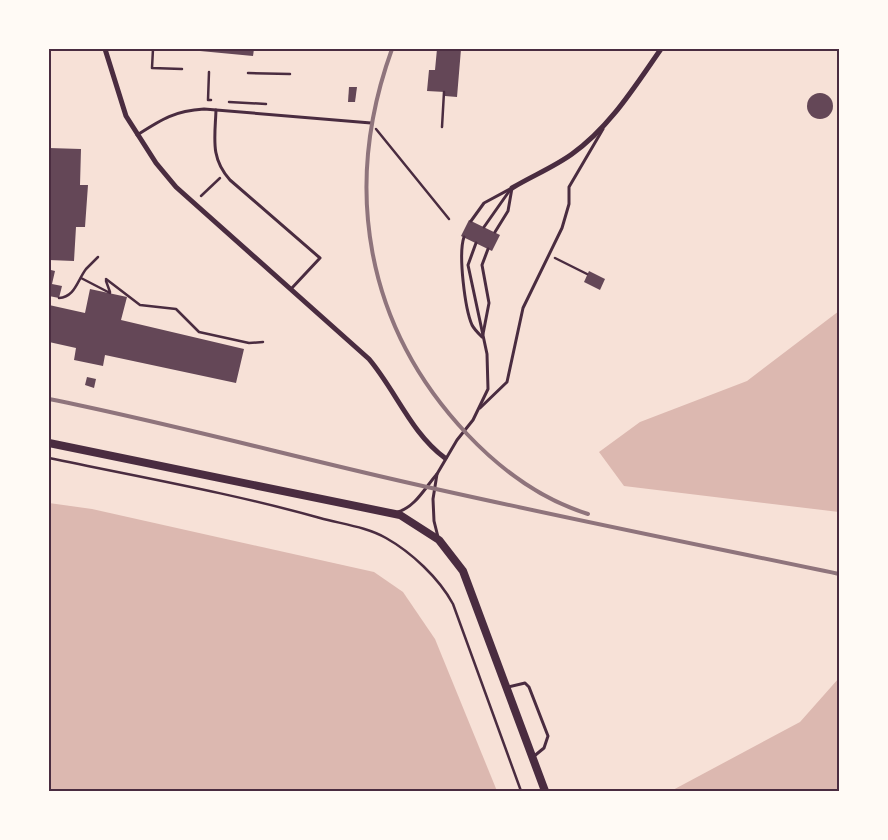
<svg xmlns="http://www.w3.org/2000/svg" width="888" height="840" font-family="'Fira Sans',sans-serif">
	<rect width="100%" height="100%" fill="#f7e1d7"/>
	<g fill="#dcb8b0">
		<path d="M839,311V512L624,486L599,452L640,422L747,381Z"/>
		<path d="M49,503L92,509L374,572L403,592L435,639L497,791H49Z"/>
		<path d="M839,678V791H671L800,722Z"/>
	</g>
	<g fill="#644757">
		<path d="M179,49H254L253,56Z"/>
		<path d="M437,49H461L457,97L445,96V92L427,91L429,70H435Z"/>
		<path d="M349,87H357L355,102H348Z"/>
		<circle cx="820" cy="106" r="13"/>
		<path d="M49,148L81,149L80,185H88L85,227H76L74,261L49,260Z"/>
		<path d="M469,220L500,235L492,251L461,236Z"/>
		<path d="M51,270L55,271L52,284L62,286L59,298L49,296Z"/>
		<path d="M589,271L605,279L600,290L584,282Z"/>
		<path d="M90,289L127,297L121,320L244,349L236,383L105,355L103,366L74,360L76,348L49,342V305L85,313Z"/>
		<path d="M87,377L96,379L94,388L85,385Z"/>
	</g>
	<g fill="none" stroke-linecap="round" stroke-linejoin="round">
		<g stroke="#4a2c40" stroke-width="2.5">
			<path d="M153,49L152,68L182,69"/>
			<path d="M209,72L208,100H211"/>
			<path d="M248,73L290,74"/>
			<path d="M229,102L266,104"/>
			<path d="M442,127L444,92"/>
			<path d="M376,129L449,219"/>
			<path d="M201,196L220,178"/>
			<path d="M555,258L587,274"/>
			<path d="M81,278L110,293"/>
			<path d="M106,279L140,305L176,309L199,332L249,343L263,342"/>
			<path d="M106,281L110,292"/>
			<path d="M59,298C75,297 77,281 86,269C90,265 94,261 98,257"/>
			<path d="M49,458C139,477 231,493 320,518C342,524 367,527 386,538C411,552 439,578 453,604L521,791"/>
		</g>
		<g stroke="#4a2c40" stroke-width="3">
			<path d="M216,110C215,138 210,158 230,180L320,258L291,289"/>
			<path d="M137,135C162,119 174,111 204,109L371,123"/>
			<path d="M471,221L484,203L512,188"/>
			<path d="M484,227L510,190"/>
			<path d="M495,232L508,211L512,188"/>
			<path d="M464,237C458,254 465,309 472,325C474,329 479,334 482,337"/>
			<path d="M483,334L489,303L482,265L488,249"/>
			<path d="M480,408L507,382L523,308L562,228L569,204V187L603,129"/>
			<path d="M398,512C416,506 424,489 437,474"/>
			<path d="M438,537L434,521L433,499L437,474L457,440L473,420L488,389L487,354L468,265L476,243"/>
			<path d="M508,687L525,683L529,687L548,736L544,748L533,757"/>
		</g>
		<g stroke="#4a2c40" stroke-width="5">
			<path d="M105,49L126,116L156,163L176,187L369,359C396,391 411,433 445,458"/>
			<path d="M512,188C532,176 554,167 572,154C610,127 635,86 661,49"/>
		</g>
		<path stroke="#4a2c40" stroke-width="8" d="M49,443L400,515L439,540L463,571L545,791"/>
		<g stroke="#8f747c" stroke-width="4">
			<path d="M392,49C342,187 365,326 467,434C501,470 540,499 588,514"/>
			<path d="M49,399C169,423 286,455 405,482C549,515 695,544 839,574"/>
		</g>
	</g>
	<rect width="888" height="840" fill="none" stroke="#fffaf5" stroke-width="100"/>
	<rect x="50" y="50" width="788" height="740" fill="none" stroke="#4a2c40" stroke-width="2"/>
</svg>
